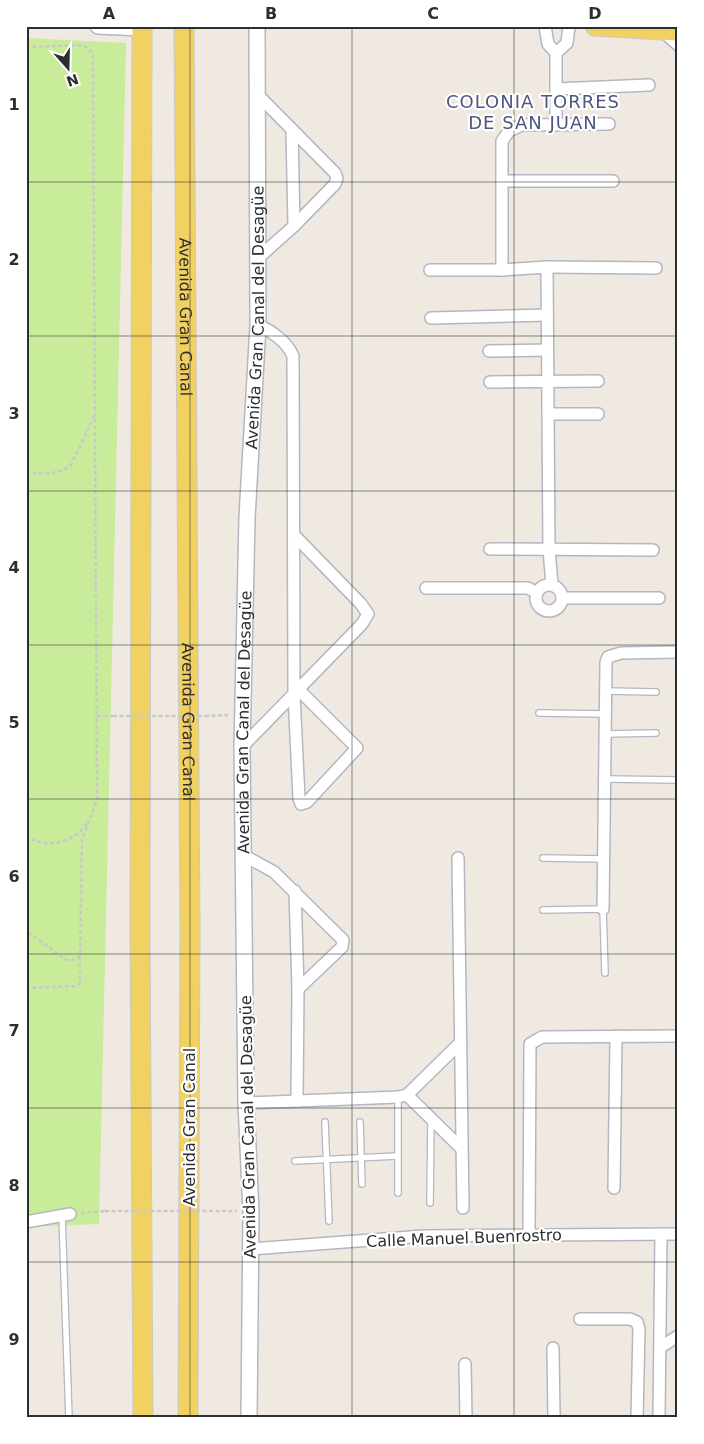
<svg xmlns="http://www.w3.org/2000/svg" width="704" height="1444" font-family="'DejaVu Sans',sans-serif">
	<rect width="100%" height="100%" fill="#efe9e1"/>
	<path fill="#c9ec9a" d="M26,38L126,43L99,1224L26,1227Z"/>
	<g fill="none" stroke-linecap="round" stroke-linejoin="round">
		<g stroke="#b4b7c1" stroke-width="8">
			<g id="service">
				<path d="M606,691L656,692"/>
				<path d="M539,713L605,714"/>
				<path d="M606,734L656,733"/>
				<path d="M606,779L678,780"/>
				<path d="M543,858L604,859"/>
				<path d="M543,910L603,909L605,973"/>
				<path d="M398,1097V1193"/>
				<path d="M325,1122L329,1221"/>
				<path d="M360,1122L362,1184"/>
				<path d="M295,1161L397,1156"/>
				<path d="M430,1203L431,1119"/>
				<path d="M62,1216L69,1418"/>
			</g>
		</g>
		<g stroke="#b4b7c1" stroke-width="14">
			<g id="minor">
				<path d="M545,26L548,44L556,53V125"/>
				<path d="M661,30L678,45"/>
				<path d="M556,53L567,43L569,26"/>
				<path d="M556,89L649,85"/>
				<path d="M256,93L335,173L337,178L335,184L294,226L257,259"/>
				<path d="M292,130L294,226"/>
				<path d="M502,181H613"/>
				<path d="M547,267L656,268"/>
				<path d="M430,270H502"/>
				<path d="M431,318L547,315"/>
				<path d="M258,325C272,331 287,342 293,356L294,695L299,798L301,804L307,802L357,748L299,690"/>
				<path d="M489,351L547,350"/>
				<path d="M490,382L598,381"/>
				<path d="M548,414H598"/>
				<path d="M490,549L653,550"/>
				<circle cx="549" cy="598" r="13"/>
				<path d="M552,585L549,549L547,267L502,270V141L509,131L522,125L609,124"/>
				<path d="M426,588H528L537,593"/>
				<path d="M563,598H659"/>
				<path d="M242,747L362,624L368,614L361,604L295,536"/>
				<path d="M243,855L274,872L343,940L342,947L298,989"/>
				<path d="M458,858L463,1208"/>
				<path d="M295,891L298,989L297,1101"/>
				<path d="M603,909L606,662L608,657L621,653L678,652"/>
				<path d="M407,1095L461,1042"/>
				<path d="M246,1103L398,1097L407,1095L461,1148"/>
				<path d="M614,1188L616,1036"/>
				<path d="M26,1222L70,1214"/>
				<path d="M529,1234L530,1044L542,1037L678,1036"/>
				<path d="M250,1249L424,1236L678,1234"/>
				<path d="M580,1319H630L637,1322L639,1329L637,1418"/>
				<path d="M661,1347L678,1336"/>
				<path d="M553,1348L554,1418"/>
				<path d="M465,1364L466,1418"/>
				<path d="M659,1418L661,1234"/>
			</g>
		</g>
		<g stroke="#b4b7c1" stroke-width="18">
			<g id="tertiary">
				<path d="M98,26L142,28"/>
				<path id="s1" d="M249,1418L251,1212L246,1103L242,747L247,518L258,325L257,26"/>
			</g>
		</g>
		<g stroke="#c9c9c9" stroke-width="21">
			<g id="primary">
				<path d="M142,26L140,930L143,1418"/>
				<path id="s2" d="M184,26L190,927L188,1418"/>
				<path d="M595,26L678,31"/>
			</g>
		</g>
		<g stroke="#c9c9c9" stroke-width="2.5" stroke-dasharray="4 2.5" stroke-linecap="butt">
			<path d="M334,26L377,28V26"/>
			<path d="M26,47L83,45L92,52L93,57L97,800L82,840L80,956L71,961L65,959L26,931"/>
			<path d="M26,473C43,473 58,476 71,465L94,416"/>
			<path d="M97,716H113"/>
			<path d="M205,716L228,715"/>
			<path d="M26,835C45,851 74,842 87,824"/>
			<path d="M26,988L75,986L80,984V957"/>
			<path d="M209,1211H237"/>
			<path d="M81,1213L105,1211"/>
		</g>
		<use href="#service" stroke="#fff" stroke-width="5.5"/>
		<use href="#minor" stroke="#fff" stroke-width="11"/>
		<use href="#tertiary" stroke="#fff" stroke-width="15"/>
		<use href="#primary" stroke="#f2d163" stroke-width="19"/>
		<g stroke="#c9c9c9" stroke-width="2.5" stroke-dasharray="4 2.5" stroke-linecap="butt">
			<path d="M113,716H205"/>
			<path d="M105,1211H209"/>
		</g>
	</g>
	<path fill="none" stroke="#2e2e2e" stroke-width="1" stroke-opacity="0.55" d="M190,26V1418M352,26V1418M514,26V1418M26,182H678M26,336H678M26,491H678M26,645H678M26,799H678M26,954H678M26,1108H678M26,1262H678"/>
	<g text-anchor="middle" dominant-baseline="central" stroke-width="4.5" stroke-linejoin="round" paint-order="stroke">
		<g font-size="16" fill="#2e2e2e" stroke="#fff">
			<text stroke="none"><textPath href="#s2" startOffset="291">Avenida Gran Canal</textPath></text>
			<text stroke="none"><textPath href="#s1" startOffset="1101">Avenida Gran Canal del Desagüe</textPath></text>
			<text stroke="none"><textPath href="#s2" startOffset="696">Avenida Gran Canal</textPath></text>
			<text stroke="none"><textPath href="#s1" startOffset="696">Avenida Gran Canal del Desagüe</textPath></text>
			<text transform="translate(189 1127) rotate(-90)">Avenida Gran Canal</text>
			<text transform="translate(248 1127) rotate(-91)">Avenida Gran Canal del Desagüe</text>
			<text transform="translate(464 1238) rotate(-2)">Calle Manuel Buenrostro</text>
		</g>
		<g font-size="18" letter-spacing="1" fill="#4d5680" stroke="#fff">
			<text x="533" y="101">COLONIA TORRES<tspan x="533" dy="21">DE SAN JUAN</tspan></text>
		</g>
	</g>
	<rect width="704" height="1444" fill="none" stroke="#ffffff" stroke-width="55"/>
	<g transform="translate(68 68) rotate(160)" stroke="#ffffff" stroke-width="4" paint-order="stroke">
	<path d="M0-4L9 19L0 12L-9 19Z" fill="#2e2e2e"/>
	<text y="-8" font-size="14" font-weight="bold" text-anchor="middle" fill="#2e2e2e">N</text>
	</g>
	<rect x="28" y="28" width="648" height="1388" fill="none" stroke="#2e2e2e" stroke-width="2"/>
	<g font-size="16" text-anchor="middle" font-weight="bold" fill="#2e2e2e">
		<text x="109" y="19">A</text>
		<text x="271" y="19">B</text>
		<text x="433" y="19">C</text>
		<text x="595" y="19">D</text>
		<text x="14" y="110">1</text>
		<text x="14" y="265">2</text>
		<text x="14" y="419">3</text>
		<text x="14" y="573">4</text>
		<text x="14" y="728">5</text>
		<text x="14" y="882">6</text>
		<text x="14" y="1036">7</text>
		<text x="14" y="1191">8</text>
		<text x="14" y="1345">9</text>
	</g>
</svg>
